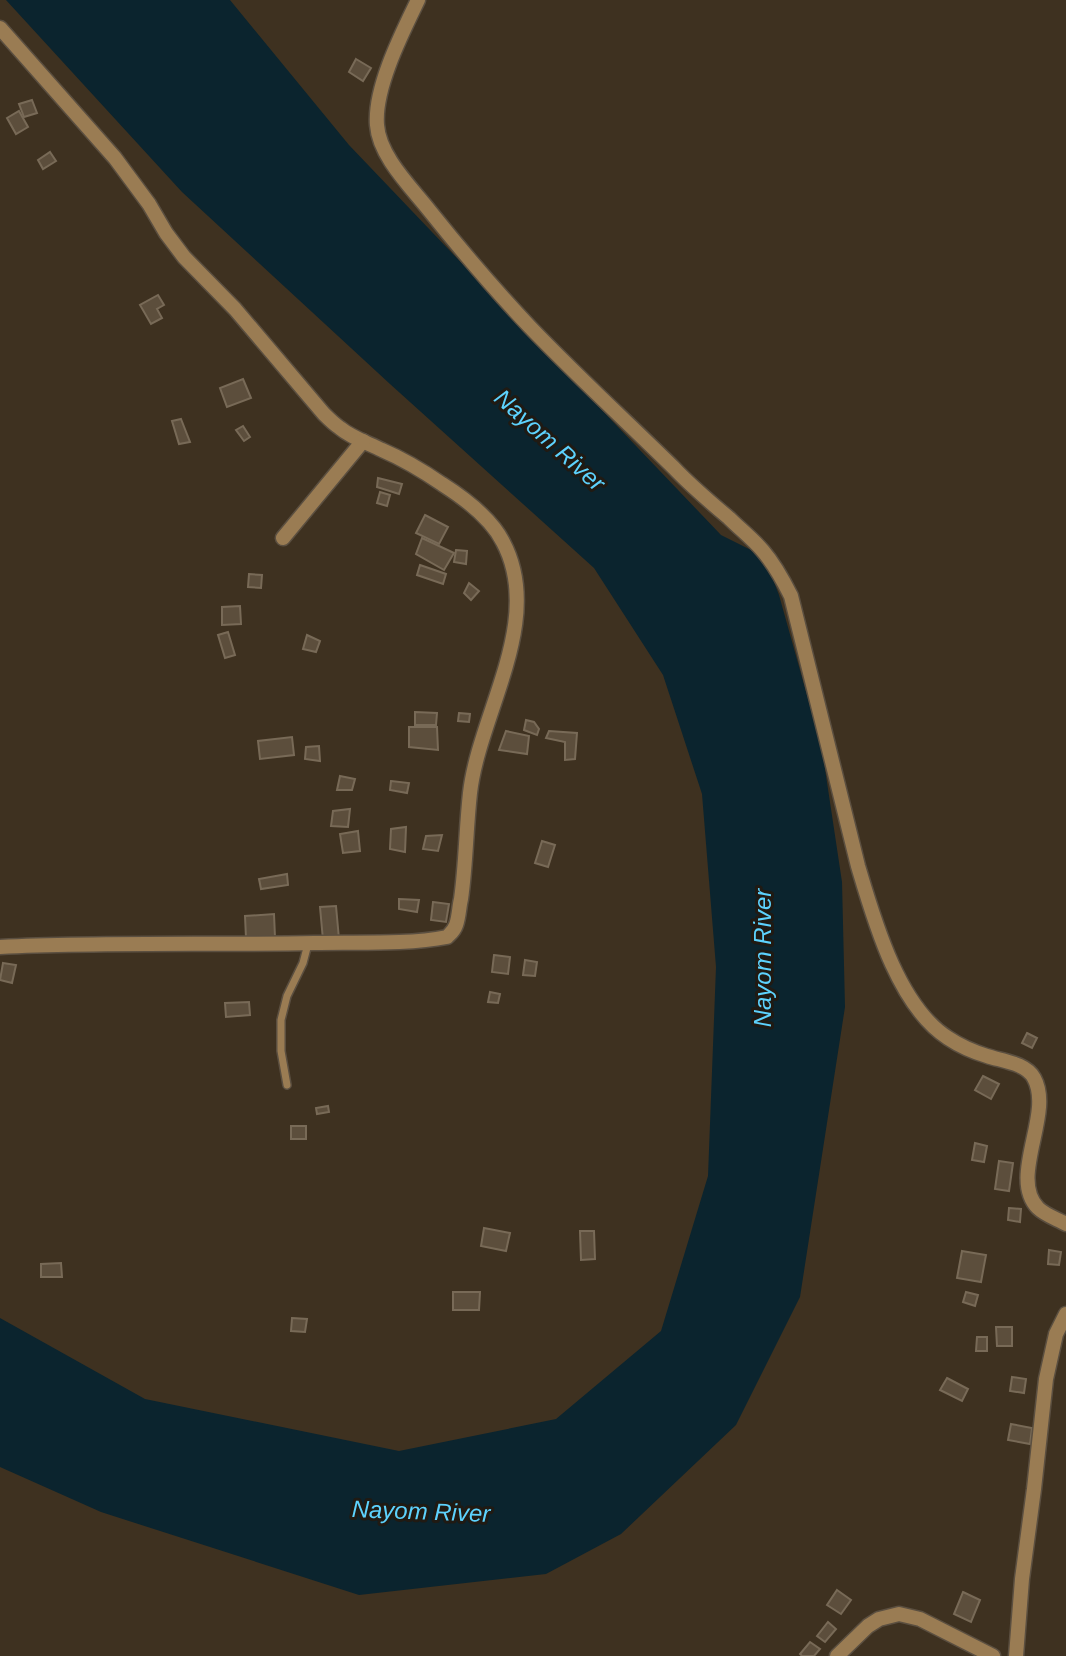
<svg xmlns="http://www.w3.org/2000/svg" width="1066" height="1656" font-family="Helvetica,sans-serif">
	<rect width="100%" height="100%" fill="#3e3120"/>
	<path fill="#0b242e" d="M6,0H230L349,145L721,535L751,550L768,566L779,595L822,749L842,882L845,1007L800,1297L736,1425L621,1534L546,1574L359,1595L101,1512L0,1467V1318L145,1399L399,1451L556,1419L661,1331L708,1176L716,967L702,794L663,675L594,568L390,384L182,192Z"/>
	<g fill="#5c4e3c" stroke="#786a57" stroke-width="2">
		<path d="M356,59L371,68L363,81L349,72Z"/>
		<path d="M32,100L37,113L24,117L19,104Z"/>
		<path d="M19,111L28,127L16,134L7,118Z"/>
		<path d="M50,152L56,161L43,169L38,160Z"/>
		<path d="M158,295L164,305L157,309L162,318L151,324L140,305Z"/>
		<path d="M243,379L251,398L227,407L220,388Z"/>
		<path d="M181,419L190,442L179,444L172,421Z"/>
		<path d="M243,426L250,437L244,441L236,430Z"/>
		<path d="M378,478L402,484L399,494L377,487Z"/>
		<path d="M380,492L390,495L387,506L377,503Z"/>
		<path d="M425,515L448,527L439,544L416,533Z"/>
		<path d="M422,538L454,553L444,570L416,554Z"/>
		<path d="M456,550L467,551L466,564L454,562Z"/>
		<path d="M420,565L446,574L443,584L417,575Z"/>
		<path d="M249,574L262,575L261,588L248,587Z"/>
		<path d="M469,583L479,591L471,600L464,593Z"/>
		<path d="M240,606L241,624L222,625V607Z"/>
		<path d="M228,632L235,655L225,658L218,635Z"/>
		<path d="M307,635L320,641L316,652L303,649Z"/>
		<path d="M415,712L437,713L436,725H415Z"/>
		<path d="M459,713L470,714L469,722L458,721Z"/>
		<path d="M526,720L534,722L539,729L537,735L524,730Z"/>
		<path d="M409,727H437L438,750L409,747Z"/>
		<path d="M506,731L529,736L527,754L499,750Z"/>
		<path d="M549,731L577,733L575,759L565,760V742L546,738Z"/>
		<path d="M292,737L294,755L260,759L258,741Z"/>
		<path d="M319,746L320,761L305,759L306,747Z"/>
		<path d="M340,776L355,779L352,790H337Z"/>
		<path d="M391,781L409,783L407,793L390,790Z"/>
		<path d="M350,809L348,827L331,826L333,811Z"/>
		<path d="M406,827L405,852L390,849L391,829Z"/>
		<path d="M358,831L360,851L343,853L340,834Z"/>
		<path d="M442,835L438,851L423,849L426,836Z"/>
		<path d="M542,841L555,845L548,867L535,863Z"/>
		<path d="M287,874L288,885L261,889L259,879Z"/>
		<path d="M399,899L419,900L417,912L399,909Z"/>
		<path d="M433,902L449,904L446,922L431,920Z"/>
		<path d="M336,906L339,939L323,940L320,907Z"/>
		<path d="M274,914L275,937L246,938L245,916Z"/>
		<path d="M494,955L510,957L508,974L492,972Z"/>
		<path d="M525,960L537,962L535,976L523,975Z"/>
		<path d="M3,963L16,965L12,983L0,980Z"/>
		<path d="M490,992L500,994L498,1003L488,1002Z"/>
		<path d="M249,1002L250,1015L226,1017L225,1003Z"/>
		<path d="M1027,1033L1037,1038L1032,1048L1022,1043Z"/>
		<path d="M983,1076L999,1084L991,1099L975,1090Z"/>
		<path d="M328,1106L329,1112L317,1114L316,1108Z"/>
		<rect x="291" y="1126" width="15" height="13"/>
		<path d="M975,1143L987,1146L984,1162L972,1160Z"/>
		<path d="M999,1161L1013,1163L1009,1191L995,1189Z"/>
		<path d="M1009,1208L1021,1209L1020,1222L1008,1220Z"/>
		<path d="M484,1228L510,1233L506,1251L481,1246Z"/>
		<path d="M580,1231H594L595,1259L581,1260Z"/>
		<path d="M1049,1250L1061,1252L1059,1265L1048,1264Z"/>
		<path d="M962,1251L986,1255L981,1282L957,1278Z"/>
		<path d="M61,1263L62,1277H41V1264Z"/>
		<path d="M453,1292H480L479,1310H453Z"/>
		<path d="M966,1292L978,1295L975,1306L963,1302Z"/>
		<path d="M292,1318L307,1319L305,1332L291,1331Z"/>
		<path d="M996,1327H1012V1346H997Z"/>
		<path d="M977,1337H987V1351H976Z"/>
		<path d="M1012,1377L1026,1379L1024,1393L1010,1391Z"/>
		<path d="M947,1378L968,1389L962,1401L940,1390Z"/>
		<path d="M1011,1424L1032,1428L1030,1444L1008,1440Z"/>
		<path d="M837,1590L851,1600L841,1614L827,1605Z"/>
		<path d="M963,1592L980,1600L971,1622L954,1614Z"/>
		<path d="M828,1622L836,1629L825,1642L817,1636Z"/>
		<path d="M810,1642L820,1649L814,1656H802L800,1654Z"/>
	</g>
	<g fill="none" stroke-linecap="round" stroke-linejoin="round">
		<g stroke="#5b4f40" stroke-width="10">
			<path id="service" d="M287,1085L281,1051V1020L287,996L303,963L308,944"/>
		</g>
		<g stroke="#5b4f40" stroke-width="17">
			<g id="minor">
				<path d="M0,28L115,158L149,204L166,233L184,257L235,309L324,414C329,419 334,424 340,428C352,438 368,443 382,450C403,459 423,471 442,484C464,498 491,518 503,542C545,621 479,713 470,793C466,829 466,864 461,899C459,907 459,917 456,925C454,931 451,933 447,937C407,945 355,942 314,943C209,945 105,942 0,947"/>
				<path d="M283,538L363,441"/>
				<path d="M837,1656L868,1626L879,1619L899,1614L920,1619L993,1656"/>
			</g>
		</g>
		<g stroke="#5b4f40" stroke-width="17">
			<g id="tertiary">
				<path d="M418,0C402,33 374,88 377,125C379,156 411,187 429,210C461,250 494,289 530,327C576,375 626,421 674,468C691,486 710,502 729,518C740,529 753,539 763,551C775,565 783,580 791,596L858,866C874,920 898,1006 948,1038C960,1046 974,1052 987,1056C1002,1061 1026,1063 1034,1078C1054,1114 1008,1177 1038,1208C1045,1215 1057,1219 1066,1224"/>
				<path d="M1016,1656L1022,1579L1034,1489L1046,1379L1056,1334L1066,1314"/>
			</g>
		</g>
		<use href="#service" stroke="#9a7c53" stroke-width="7"/>
		<use href="#minor" stroke="#9a7c53" stroke-width="14"/>
		<use href="#tertiary" stroke="#9a7c53" stroke-width="14"/>
	</g>
	<g text-anchor="middle" dominant-baseline="central" stroke-width="6" stroke-linejoin="round" paint-order="stroke">
		<g font-size="24" font-style="italic" fill="#5dd2fd" stroke="#201a13">
			<text transform="translate(550 440) rotate(42)">Nayom River</text>
			<text transform="translate(762 958) rotate(-90)">Nayom River</text>
			<text transform="translate(421 1511) rotate(2)">Nayom River</text>
		</g>
	</g>
</svg>
